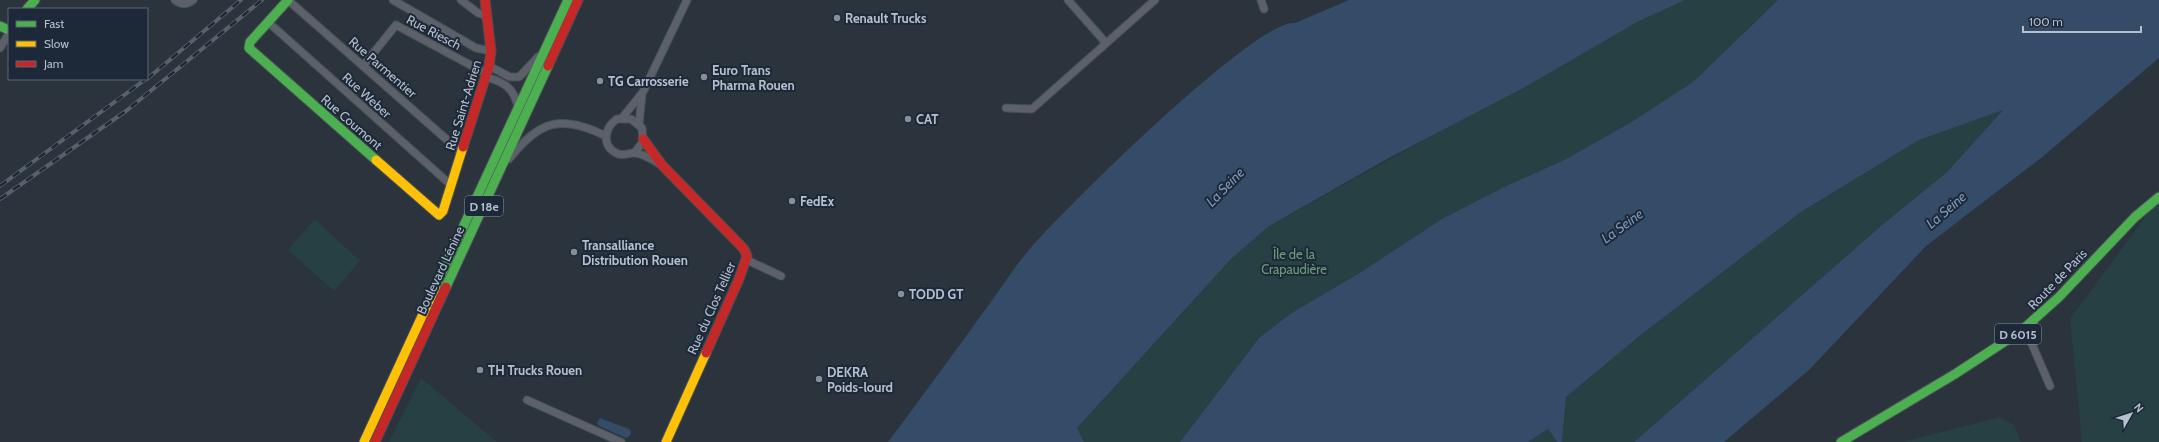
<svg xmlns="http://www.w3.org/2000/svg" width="2159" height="442" font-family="Cabin,sans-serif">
	<rect width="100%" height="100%" fill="#2b333c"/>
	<g fill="#264044">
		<path d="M1685,0H1778L1693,82L1630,123L1564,160L1504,187L1443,219L1361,272L1290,314L1259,338L1180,442H1084L1077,428L1231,259L1269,226L1637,22Z"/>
		<path d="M2004,109L1947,172L1882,225L1634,442H1562L1566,397L1642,334L1801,212L1919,140Z"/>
		<path d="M2159,204V442H2082L2070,319L2151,209Z"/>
		<path d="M315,219L360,261L334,291L288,250Z"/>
		<path d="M421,378L497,442H389Z"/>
		<path d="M2000,417L2014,425L2021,442H1902Z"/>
		<path d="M1548,429L1557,442H1528Z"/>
	</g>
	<g fill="#354c68">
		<path d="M1349,0H1685L1637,22L1525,87L1387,159L1269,226L1231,259L1077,428L1084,442H888C922,397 955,351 988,306C1002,287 1014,267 1029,250C1061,212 1257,18 1295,23Z"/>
		<path d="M1778,0H2159V58L2041,158L1926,246L1810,369L1724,442H1634L1882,225L1947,172L2003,110L1919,140L1801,212L1642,334L1566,397L1562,442H1557L1548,429L1528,442H1180L1259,338L1290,314L1361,272L1442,219L1504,187L1564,160L1630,123L1693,82Z"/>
		<path d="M600,418L629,429L631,432L630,436L626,438L599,426L597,423Z"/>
	</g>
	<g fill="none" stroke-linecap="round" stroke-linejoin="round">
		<g stroke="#494f56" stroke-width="9">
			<g id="street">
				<path d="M175,0C182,5 186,5 193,0"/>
				<path d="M288,0L462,153"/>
				<path d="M393,0L476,48L491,51"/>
				<path d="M461,0L478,13L487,16"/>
				<path d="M1068,0L1106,43"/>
				<path d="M1261,0L1264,9"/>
				<path d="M268,22L451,185"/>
				<path d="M0,48L9,33"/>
				<path d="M363,66L396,25L487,74"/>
				<path d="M489,66L510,77H519L538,57"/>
				<path d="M486,77C504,82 514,88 518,107"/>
				<path d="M1006,108L1032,109L1155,0"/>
				<path d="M622,118L643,92L687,0"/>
				<path d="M639,124L642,94"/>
				<path d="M634,153L643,142L642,128L631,119H617C605,127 601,145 616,153C623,157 627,153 634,153C642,153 653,160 660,164"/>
				<path d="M509,159C540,120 561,114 606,136"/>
				<path d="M747,260L781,276"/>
				<path d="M2025,328L2050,386"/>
				<path d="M527,400L621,442"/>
			</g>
		</g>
		<g stroke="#494f56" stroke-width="11">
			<g id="fast">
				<path d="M288,0L250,42L249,48L376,160"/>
				<path d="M27,9L35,0"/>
				<path d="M0,26L9,30"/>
				<path d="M446,287L548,66"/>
				<path d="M435,288L568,0"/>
				<path d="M1841,442L1955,374L2021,331L2059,297L2135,217L2159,197"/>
			</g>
		</g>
		<g stroke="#494f56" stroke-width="11">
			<g id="slow">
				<path d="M376,160L439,215L443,211L463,147"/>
				<path d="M364,442L435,288"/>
				<path d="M666,442L706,353"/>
			</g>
		</g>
		<g stroke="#494f56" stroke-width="11">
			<g id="jam">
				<path d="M548,66L578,0"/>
				<path d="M643,139L662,165L744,249L747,256L739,279L706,353"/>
				<path d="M463,147L489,66L491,51L485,0"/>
				<path d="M375,442L446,287"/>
			</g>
		</g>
		<use href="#street" stroke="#5c6169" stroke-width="7"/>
		<use href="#fast" stroke="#4caf50" stroke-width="9"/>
		<use href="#slow" stroke="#ffc107" stroke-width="9"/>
		<use href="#jam" stroke="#c62828" stroke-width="9"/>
		<g stroke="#5a6068" stroke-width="4">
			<g id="rail">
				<path d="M147,79L241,0"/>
				<path d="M0,186L146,79"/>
				<path d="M0,199L126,111L262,0"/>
			</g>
		</g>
		<use href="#rail" stroke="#1d2938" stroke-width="2.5" stroke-dasharray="8" stroke-linecap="butt"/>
	</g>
	<g fill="#858e9a" stroke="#1d2938" stroke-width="1.5">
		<circle cx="837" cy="18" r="4"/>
		<circle cx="704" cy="77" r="4"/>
		<circle cx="600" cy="81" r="4"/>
		<circle cx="908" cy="119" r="4"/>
		<circle cx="792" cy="201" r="4"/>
		<circle cx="574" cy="252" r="4"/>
		<circle cx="901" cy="294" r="4"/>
		<circle cx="480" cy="370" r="4"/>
		<circle cx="819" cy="379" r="4"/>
	</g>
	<g text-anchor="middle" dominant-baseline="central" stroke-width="4" stroke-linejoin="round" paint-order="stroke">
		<g fill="#1d2938" stroke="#8792a0" stroke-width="1">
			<rect x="465" y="196" width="38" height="20" rx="3"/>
			<rect x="1995" y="324" width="46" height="20" rx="3"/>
		</g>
		<g font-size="12" font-weight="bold" fill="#b5bfcd">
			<text x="484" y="206">D 18e</text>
			<text x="2018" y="334">D 6015</text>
		</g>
		<g font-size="13" font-weight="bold" fill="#b5bfcd" stroke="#1d2938" text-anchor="start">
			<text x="845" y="18">Renault Trucks</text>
			<text x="712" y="70">Euro Trans<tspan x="712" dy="15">Pharma Rouen</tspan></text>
			<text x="608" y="81">TG Carrosserie</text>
			<text x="916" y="119">CAT</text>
			<text x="800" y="201">FedEx</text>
			<text x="582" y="245">Transalliance<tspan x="582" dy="15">Distribution Rouen</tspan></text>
			<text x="909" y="294">TODD GT</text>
			<text x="488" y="370">TH Trucks Rouen</text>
			<text x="827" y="372">DEKRA<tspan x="827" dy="15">Poids-lourd</tspan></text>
		</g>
		<g font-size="13" fill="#b5bfcd" stroke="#1d2938">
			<text transform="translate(434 32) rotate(28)">Rue Riesch</text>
			<text transform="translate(383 67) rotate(41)">Rue Parmentier</text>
			<text transform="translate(367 95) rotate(42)">Rue Weber</text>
			<text transform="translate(463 105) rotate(-73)">Rue Saint-Adrien</text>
			<text transform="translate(352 122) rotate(41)">Rue Coumont</text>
			<text transform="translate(440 270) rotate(-65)">Boulevard Lénine</text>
			<text transform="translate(2057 279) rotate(-46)">Route de Paris</text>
			<text transform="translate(711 308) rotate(-66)">Rue du Clos Tellier</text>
		</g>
		<g font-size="13" fill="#6aa075" stroke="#1d2938">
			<text x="1294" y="254">Île de la<tspan x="1294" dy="15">Crapaudière</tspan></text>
		</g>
		<g font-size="14" font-style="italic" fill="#7a96b7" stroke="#1d2938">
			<text transform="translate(1225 187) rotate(-46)">La Seine</text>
			<text transform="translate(1946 210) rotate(-41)">La Seine</text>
			<text transform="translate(1622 226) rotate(-36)">La Seine</text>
		</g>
	</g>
	<rect x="8" y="8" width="140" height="72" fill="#1d2938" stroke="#5a6574"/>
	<rect x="16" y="21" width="20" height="6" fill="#4caf50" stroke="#5a6574"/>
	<text x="44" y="28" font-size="12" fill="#b5bfcd">Fast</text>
	<rect x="16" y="41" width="20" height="6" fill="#ffc107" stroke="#5a6574"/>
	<text x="44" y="48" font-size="12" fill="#b5bfcd">Slow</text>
	<rect x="16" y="61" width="20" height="6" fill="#c62828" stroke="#5a6574"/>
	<text x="44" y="68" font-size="12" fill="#b5bfcd">Jam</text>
	<g transform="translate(2131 414) rotate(51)" stroke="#1d2938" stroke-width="3" paint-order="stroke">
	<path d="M0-3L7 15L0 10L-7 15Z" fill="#b5bfcd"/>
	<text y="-6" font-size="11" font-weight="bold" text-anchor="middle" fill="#b5bfcd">N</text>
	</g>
	<path d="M2023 26v6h118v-6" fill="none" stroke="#b5bfcd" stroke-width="2"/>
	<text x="2029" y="26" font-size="12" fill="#b5bfcd" stroke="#1d2938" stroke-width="3" paint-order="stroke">100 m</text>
</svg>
